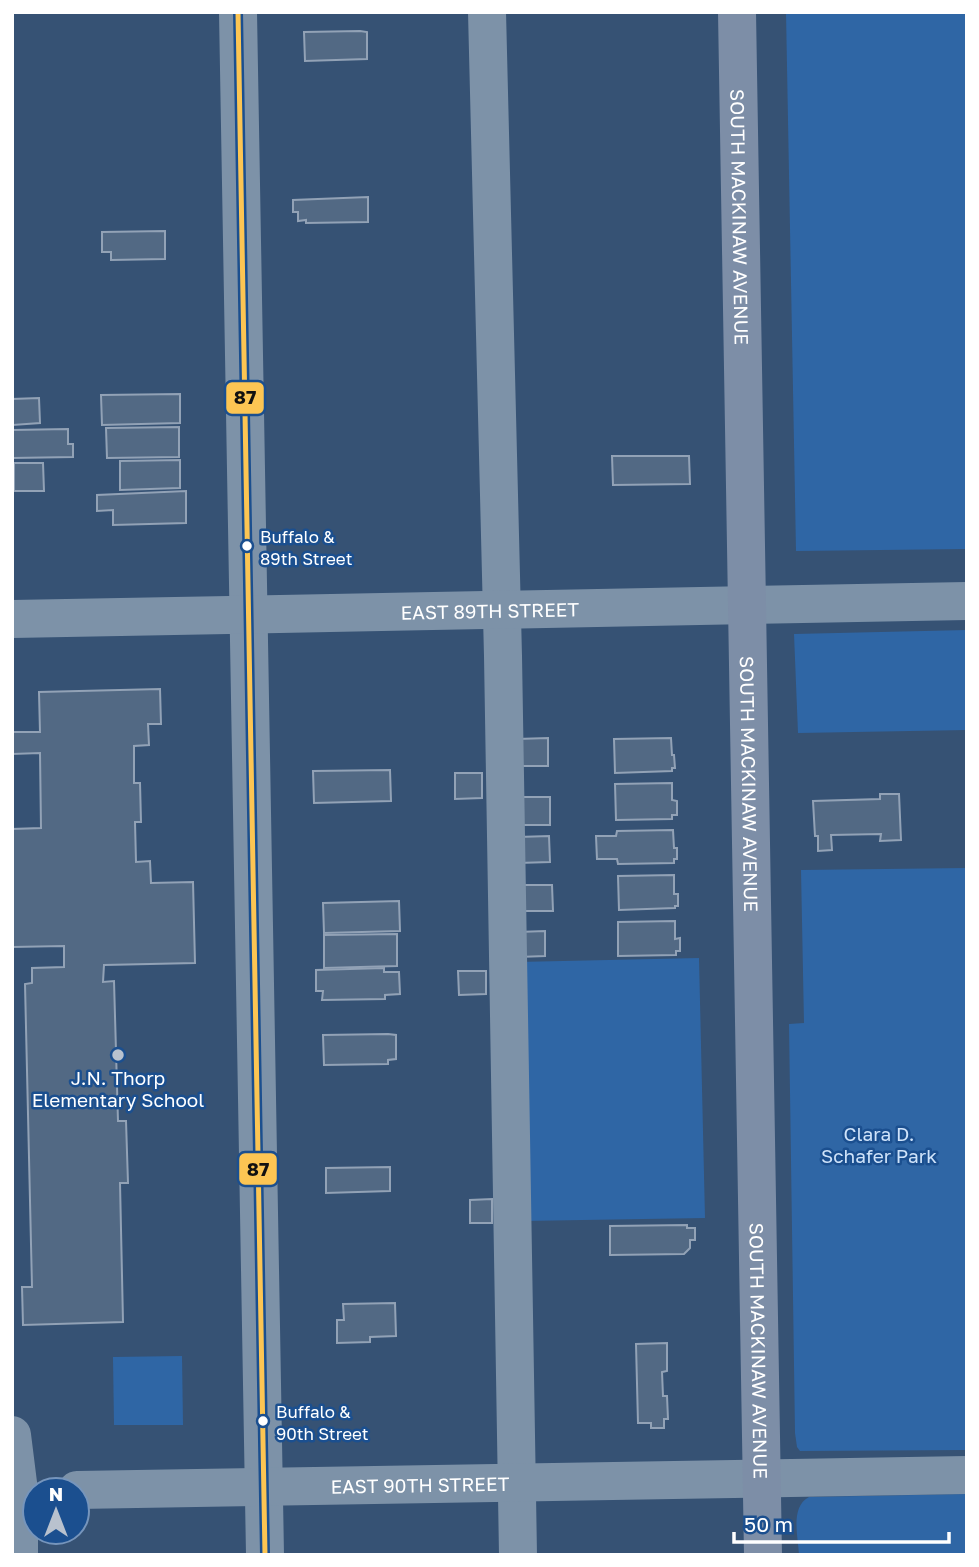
<svg xmlns="http://www.w3.org/2000/svg" width="979" height="1567" font-family="'Golos Text',sans-serif">
	<rect width="100%" height="100%" fill="#365274"/>
	<g fill="#2f66a5">
		<path d="M786,12H967V549L796,551Z"/>
		<path d="M967,630V730L798,733L794,634Z"/>
		<path d="M967,868V1450L800,1451L797,1447L795,1433L789,1024L804,1023L801,870Z"/>
		<path d="M699,958L705,1218L522,1221L517,962Z"/>
		<path d="M182,1356L183,1425H114L113,1357Z"/>
		<path d="M967,1494V1555H799C798,1536 790,1507 809,1497Z"/>
	</g>
	<g fill="#526984" stroke="#92a2b6" stroke-width="2">
		<path d="M360,31L367,32V59L305,61L304,32Z"/>
		<path d="M368,197V222L306,223V220L298,221V212H293V200Z"/>
		<path d="M165,231V259L111,260V252H102V232Z"/>
		<path d="M180,394V423L102,425L101,395Z"/>
		<path d="M39,398L40,423L13,425L12,399Z"/>
		<path d="M179,427V457L107,458L106,428Z"/>
		<path d="M68,429V444H73V457L12,458V430Z"/>
		<path d="M612,456H689L690,484L613,485Z"/>
		<path d="M180,460V488L120,490V461Z"/>
		<path d="M14,463H43L44,491H14Z"/>
		<path d="M186,491V523L113,525V510L97,511V495Z"/>
		<path d="M160,689L161,724H148L149,745L134,746V783H140L141,822H135L136,862L150,861L151,883L193,882L195,963L104,965L103,982L114,981L118,1121H126L128,1183H120L123,1322L23,1325L22,1287H32L25,984L32,983V968L64,967V946L12,947V829L41,828L40,753L12,754V732H40L39,692Z"/>
		<path d="M548,738V766H518L517,739Z"/>
		<path d="M671,738L672,755H674L675,768H672V771L615,773L614,739Z"/>
		<path d="M390,770L391,801L314,803L313,771Z"/>
		<path d="M455,773H482V798L455,799Z"/>
		<path d="M672,783V800L677,801V815H672V819L616,820L615,784Z"/>
		<path d="M880,794H899L901,840L880,841L881,834L831,835L832,850L818,851V836H815L813,801L880,799Z"/>
		<path d="M517,797H550V825H519Z"/>
		<path d="M673,830L674,848H677V859H674V863L618,864L617,859H597L596,836H616L617,831Z"/>
		<path d="M549,836L550,862L518,863V837Z"/>
		<path d="M674,875V894H678V906H675V908L619,910L618,876Z"/>
		<path d="M521,885H552L553,911H521Z"/>
		<path d="M399,901L400,931L324,933L323,903Z"/>
		<path d="M675,921V939L680,938V951H676V955L618,956V922Z"/>
		<path d="M545,931V956L518,957V932Z"/>
		<path d="M397,934V966L324,968V935Z"/>
		<path d="M384,968V972H399L400,994L385,995V999L322,1000L323,991H316V970Z"/>
		<path d="M458,971H486V994L459,995Z"/>
		<path d="M388,1034L396,1035V1059L388,1060V1064L324,1065L323,1035Z"/>
		<path d="M390,1167V1191L326,1193V1168Z"/>
		<path d="M492,1199V1223H470V1200Z"/>
		<path d="M687,1225V1228H695V1240H690V1248L684,1254L610,1255V1226Z"/>
		<path d="M395,1303L396,1336L370,1337V1342L337,1343V1320H344L343,1304Z"/>
		<path d="M667,1343V1371L662,1372L663,1396H667L668,1419H664V1428H651V1423H638L636,1344Z"/>
	</g>
	<g fill="none" stroke-linecap="round" stroke-linejoin="round">
		<g stroke="#7d92a8" stroke-width="38">
			<path d="M238,12L265,1555"/>
			<path d="M487,12L503,656L518,1555"/>
			<path id="s1" d="M12,619L967,601"/>
			<path d="M12,1435L19,1491V1555"/>
			<path id="s2" d="M77,1490L967,1475"/>
		</g>
		<path stroke="#7d8ea7" stroke-width="38" id="s3" d="M737,12L763,1555"/>
		<g stroke="#1b4f8f" stroke-width="10">
			<path id="bus-1" d="M238,12L265,1555"/>
		</g>
		<use href="#bus-1" stroke="#fcc553" stroke-width="5"/>
	</g>
	<g fill="#fff" stroke="#1b4f8f" stroke-width="2.5">
		<circle cx="247" cy="546" r="6"/>
		<circle cx="263" cy="1421" r="6"/>
	</g>
	<circle fill="#b9c2ce" stroke="#1b4f8f" stroke-width="2.5" cx="118" cy="1055" r="7"/>
	<g text-anchor="middle" dominant-baseline="central" stroke-width="5" stroke-linejoin="round" paint-order="stroke">
		<g font-size="17" fill="#fff" stroke="#1b4f8f" text-anchor="start">
			<text x="260" y="536">Buffalo &amp;<tspan x="260" dy="22">89th Street</tspan></text>
			<text x="276" y="1411">Buffalo &amp;<tspan x="276" dy="22">90th Street</tspan></text>
		</g>
		<g font-size="19" fill="#fff" stroke="#1b4f8f">
			<text stroke="none"><textPath href="#s3" startOffset="205">SOUTH MACKINAW AVENUE</textPath></text>
			<text stroke="none"><textPath href="#s1" startOffset="478">EAST 89TH STREET</textPath></text>
			<text stroke="none"><textPath href="#s3" startOffset="772">SOUTH MACKINAW AVENUE</textPath></text>
			<text stroke="none"><textPath href="#s3" startOffset="1339">SOUTH MACKINAW AVENUE</textPath></text>
			<text stroke="none"><textPath href="#s2" startOffset="343">EAST 90TH STREET</textPath></text>
		</g>
		<g font-size="19" fill="#fff" stroke="#1b4f8f">
			<text x="118" y="1077">J.N. Thorp<tspan x="118" dy="22">Elementary School</tspan></text>
		</g>
		<g font-size="19" fill="#cfe3fa" stroke="#1b4f8f">
			<text x="879" y="1133">Clara D.<tspan x="879" dy="22">Schafer Park</tspan></text>
		</g>
	</g>
	<g stroke="#1b4f8f" stroke-width="2.5">
		<rect x="225" y="381" width="40" height="34" rx="7" fill="#fcc553"/>
		<rect x="238" y="1152" width="40" height="34" rx="7" fill="#fcc553"/>
	</g>
	<g font-size="19" text-anchor="middle" font-weight="bold" fill="#111">
		<text x="245" y="404">87</text>
		<text x="258" y="1176">87</text>
	</g>
	<rect width="979" height="1567" fill="none" stroke="#ffffff" stroke-width="28"/>
	<g transform="translate(56 1511)"><circle r="33" fill="#1b4f8f" stroke="#7695bc" stroke-width="2"/>
	<path d="M0-5L12 26L0 18L-12 26Z" fill="#b9c2ce"/>
	<text y="-10" font-size="19" font-weight="bold" text-anchor="middle" fill="#ffffff">N</text>
	</g>
	<path d="M734 1532v10h215v-10" fill="none" stroke="#ffffff" stroke-width="3.5"/>
	<text x="744" y="1532" font-size="21" fill="#ffffff" stroke="#1b4f8f" stroke-width="5" paint-order="stroke">50 m</text>
</svg>
